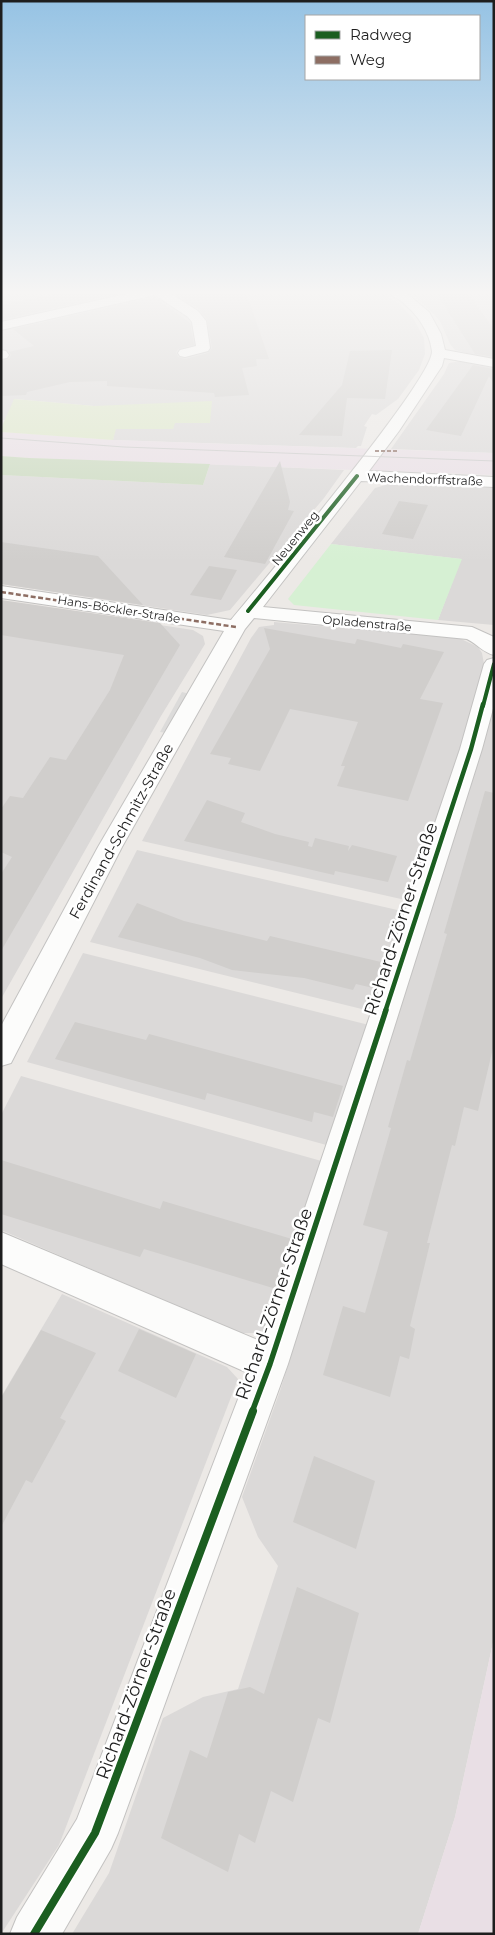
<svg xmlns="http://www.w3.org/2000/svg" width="495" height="1935" font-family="Montserrat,sans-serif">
	<rect width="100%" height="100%" fill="#ece9e6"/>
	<g fill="#dbd9d8">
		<path d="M1,292H381L399,304L413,318L424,338L425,354L419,370L398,399L376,415L372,414L364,426L367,427L361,446H358L356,448L113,440L115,429H173L174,423H210L94,406L15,399L6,420H1Z"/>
		<path d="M408,292H494V360L455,350L450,344L441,323L435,315L419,300Z"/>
		<path d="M462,361L494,367V453L391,449L444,374L449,363Z"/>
		<path d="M210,464L344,470L324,498L230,610L207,615L1,584V475L203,485Z"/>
		<path d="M389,484L494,488V625L438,620L461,559L331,544L375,488Z"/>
		<path d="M1,601L193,630L203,636L205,644L161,716L1,999Z"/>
		<path d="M274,622L459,638L478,647L482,653L484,664L476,701L410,901L142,841L251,638L259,627L274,625Z"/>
		<path d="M494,703V1638L455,1817L418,1934H72L109,1873L163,1718L203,1697L238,1689L278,1566L258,1537L242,1497L280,1391Z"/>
		<path d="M137,850L406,912L374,1012L90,942Z"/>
		<path d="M83,953L369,1025L330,1146L27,1062Z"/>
		<path d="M21,1076L325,1162L271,1324L258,1333H239L1,1230V1115Z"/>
		<path d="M62,1294L227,1367L238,1379L59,1845L1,1934V1397Z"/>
	</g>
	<g fill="#e9dfe5">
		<path d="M1,432L113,440L494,453V475L29,458L1,456Z"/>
		<path d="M494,1638V1934H418L455,1817Z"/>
	</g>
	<path fill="#dce7c7" d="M14,399L94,406L212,401L210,423H175L173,429H116L113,440L1,432C1,426 11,407 14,399Z"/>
	<path fill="#c9d9bd" d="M1,456L29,458L210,464L203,485L1,475Z"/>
	<path fill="#d6f0d3" d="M331,544L462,559L438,620L294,605L288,599Z"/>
	<path fill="#dcdbda" d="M182,692L190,694L167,733L160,732Z"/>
	<g fill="#d0cecc">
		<path d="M64,292H126L1,320V305Z"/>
		<path d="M172,292H246L269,359H256L257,366L242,368L249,395L215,397L214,393L107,386V381L70,382L27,392L26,395L1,396V361L9,359L11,355L9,352L34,346L13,329L155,297L190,323L194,345L178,349L176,352L178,357L185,359L208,353L212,348L207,320L199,309Z"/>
		<path d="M436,292H467L494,329V357L475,354Z"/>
		<path d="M392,350L385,399L347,398L342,436L299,435L342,385L350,351Z"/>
		<path d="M473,365L494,369V384L489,376L461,436L426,430Z"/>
		<path d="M280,461L290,502L288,510L294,511L265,564L224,557Z"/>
		<path d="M399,501L428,505L413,539L382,534Z"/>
		<path d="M1,542L98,556L143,605L1,584Z"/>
		<path d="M209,566L237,570L221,600L190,595Z"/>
		<path d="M1,600L160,623L180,645L1,951V874L12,857L1,852V809L10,796L23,798L50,757L66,760L110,690L124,655L1,635Z"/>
		<path d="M264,628L355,644L357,639L401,648L403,644L444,652L420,699L443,703L408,801L337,786L345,766H341L358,722L290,709L260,771L228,764L231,758L210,754L270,649Z"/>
		<path d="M485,791L494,793V1044L478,1111L464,1107L455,1146L452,1145L427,1243H430L410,1326L415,1329L409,1359L400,1356L390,1397L323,1375L343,1306L365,1313L377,1271L388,1232L363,1225L391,1128L388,1127L407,1060L410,1061L447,934L444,933Z"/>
		<path d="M207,800L245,813L241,822L275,834L309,842L308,846L312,847L315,838L349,846L348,851L352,845L397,856L388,882L335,871L334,875L184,841Z"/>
		<path d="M137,903L184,921L267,941L270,936L381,962L373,988L356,984L353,990L304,978L232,970L200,958L118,937Z"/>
		<path d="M75,1022L146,1040L149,1034L343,1086L333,1117L314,1112L312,1122L207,1093L205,1100L55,1059Z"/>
		<path d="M1,1160L160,1209L163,1201L292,1239L276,1289L144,1249L140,1257L1,1214Z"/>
		<path d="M139,1329L196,1354L176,1398L118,1371Z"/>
		<path d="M41,1330L96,1353L60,1418L66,1421L32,1483L26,1480L1,1527V1398Z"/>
		<path d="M314,1456L375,1481L356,1549L293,1522Z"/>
		<path d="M297,1587L359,1613L330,1723L318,1718L293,1802L271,1791L255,1843L239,1834L228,1872L161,1838L190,1750L207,1758L228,1692L250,1687L264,1694Z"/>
	</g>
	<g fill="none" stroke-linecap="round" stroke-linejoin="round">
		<g stroke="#c3c2c1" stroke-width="2">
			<g id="minor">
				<path d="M135,292H168L198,311L206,321L210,348L208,351L185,357L180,356L178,353L180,350L196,346L192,322L188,317L155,295L1,330V322Z"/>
				<path d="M389,292H405L429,312L441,334L445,350L494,359V367L444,358L442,366L399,431L369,471L494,477V487L361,481L263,607L472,627L494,637V655C484,653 477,644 467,639L254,618L245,629L122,847L11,1063L1,1066V1026L98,847L224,631L1,598V586L231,620C258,587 434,379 432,351C429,330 417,314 401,301C397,298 392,296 389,292Z"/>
				<path d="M1,350L6,351L9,355L7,358L1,359Z"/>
				<path d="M494,658V705L482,749L288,1364L118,1833L111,1849L62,1934H10L17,1917L77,1819L248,1373L1,1264V1232L260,1341L460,749L484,664L487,660Z"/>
			</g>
		</g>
		<use href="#minor" fill="#fcfcfb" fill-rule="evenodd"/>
		<path stroke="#cacac9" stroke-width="1" d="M1,438L124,447L494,461"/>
		<path stroke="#8d6e63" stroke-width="2" stroke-dasharray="4 2" stroke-linecap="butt" d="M375,451H398"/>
		<path stroke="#8d6e63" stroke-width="2.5" stroke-dasharray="5 2.5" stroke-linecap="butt" d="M1,592L236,627"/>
		<g stroke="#fff" stroke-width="5.5">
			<g id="cycleway-far3">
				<path d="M248,611L357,476"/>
				<path d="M483,706L494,664"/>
			</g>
		</g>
		<g stroke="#fff" stroke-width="8">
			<path id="cycleway-far2" d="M385,1012L471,749L483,704"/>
		</g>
		<g stroke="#fff" stroke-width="9">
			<path id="cycleway-far1" d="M252,1412L270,1364L386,1010"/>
		</g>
		<g stroke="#fff" stroke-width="11">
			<path id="cycleway" d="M34,1934L95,1833L253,1411"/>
		</g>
		<use href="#cycleway-far3" stroke="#1b5e20" stroke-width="4"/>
		<use href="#cycleway-far2" stroke="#1b5e20" stroke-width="4.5"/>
		<use href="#cycleway-far1" stroke="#1b5e20" stroke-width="5.5"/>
		<use href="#cycleway" stroke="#1b5e20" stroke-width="8"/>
	</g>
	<linearGradient id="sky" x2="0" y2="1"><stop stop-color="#96c3e4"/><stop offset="0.52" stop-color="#f6f5f4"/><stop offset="1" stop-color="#f6f5f4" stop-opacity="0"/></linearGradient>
	<rect width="495" height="563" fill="url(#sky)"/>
	<g text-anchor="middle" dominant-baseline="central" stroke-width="5" stroke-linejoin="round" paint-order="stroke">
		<g font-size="12" fill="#1e1e1e" stroke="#fff">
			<text transform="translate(425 479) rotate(2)">Wachendorffstraße</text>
			<text transform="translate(295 538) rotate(-51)">Neuenweg</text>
			<text transform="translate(119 609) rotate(9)">Hans-Böckler-Straße</text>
			<text transform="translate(367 623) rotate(5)">Opladenstraße</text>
		</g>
		<g font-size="15" fill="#1e1e1e" stroke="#fff">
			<text transform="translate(121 831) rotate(-61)">Ferdinand-Schmitz-Straße</text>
		</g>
		<g font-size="18" fill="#1e1e1e" stroke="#fff">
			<text transform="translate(401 919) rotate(-72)">Richard-Zörner-Straße</text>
			<text transform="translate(274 1304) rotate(-71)">Richard-Zörner-Straße</text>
			<text transform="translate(136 1684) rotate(-70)">Richard-Zörner-Straße</text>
		</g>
	</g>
	<rect width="495" height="1935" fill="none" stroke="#1e1e1e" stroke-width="5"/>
	<rect x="305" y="15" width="175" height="65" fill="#ffffff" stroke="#a5a5a5"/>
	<rect x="315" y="31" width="25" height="8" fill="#1b5e20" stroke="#a5a5a5"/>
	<text x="350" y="40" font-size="15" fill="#1e1e1e">Radweg</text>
	<rect x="315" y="56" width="25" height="8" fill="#8d6e63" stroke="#a5a5a5"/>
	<text x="350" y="65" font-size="15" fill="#1e1e1e">Weg</text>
</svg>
